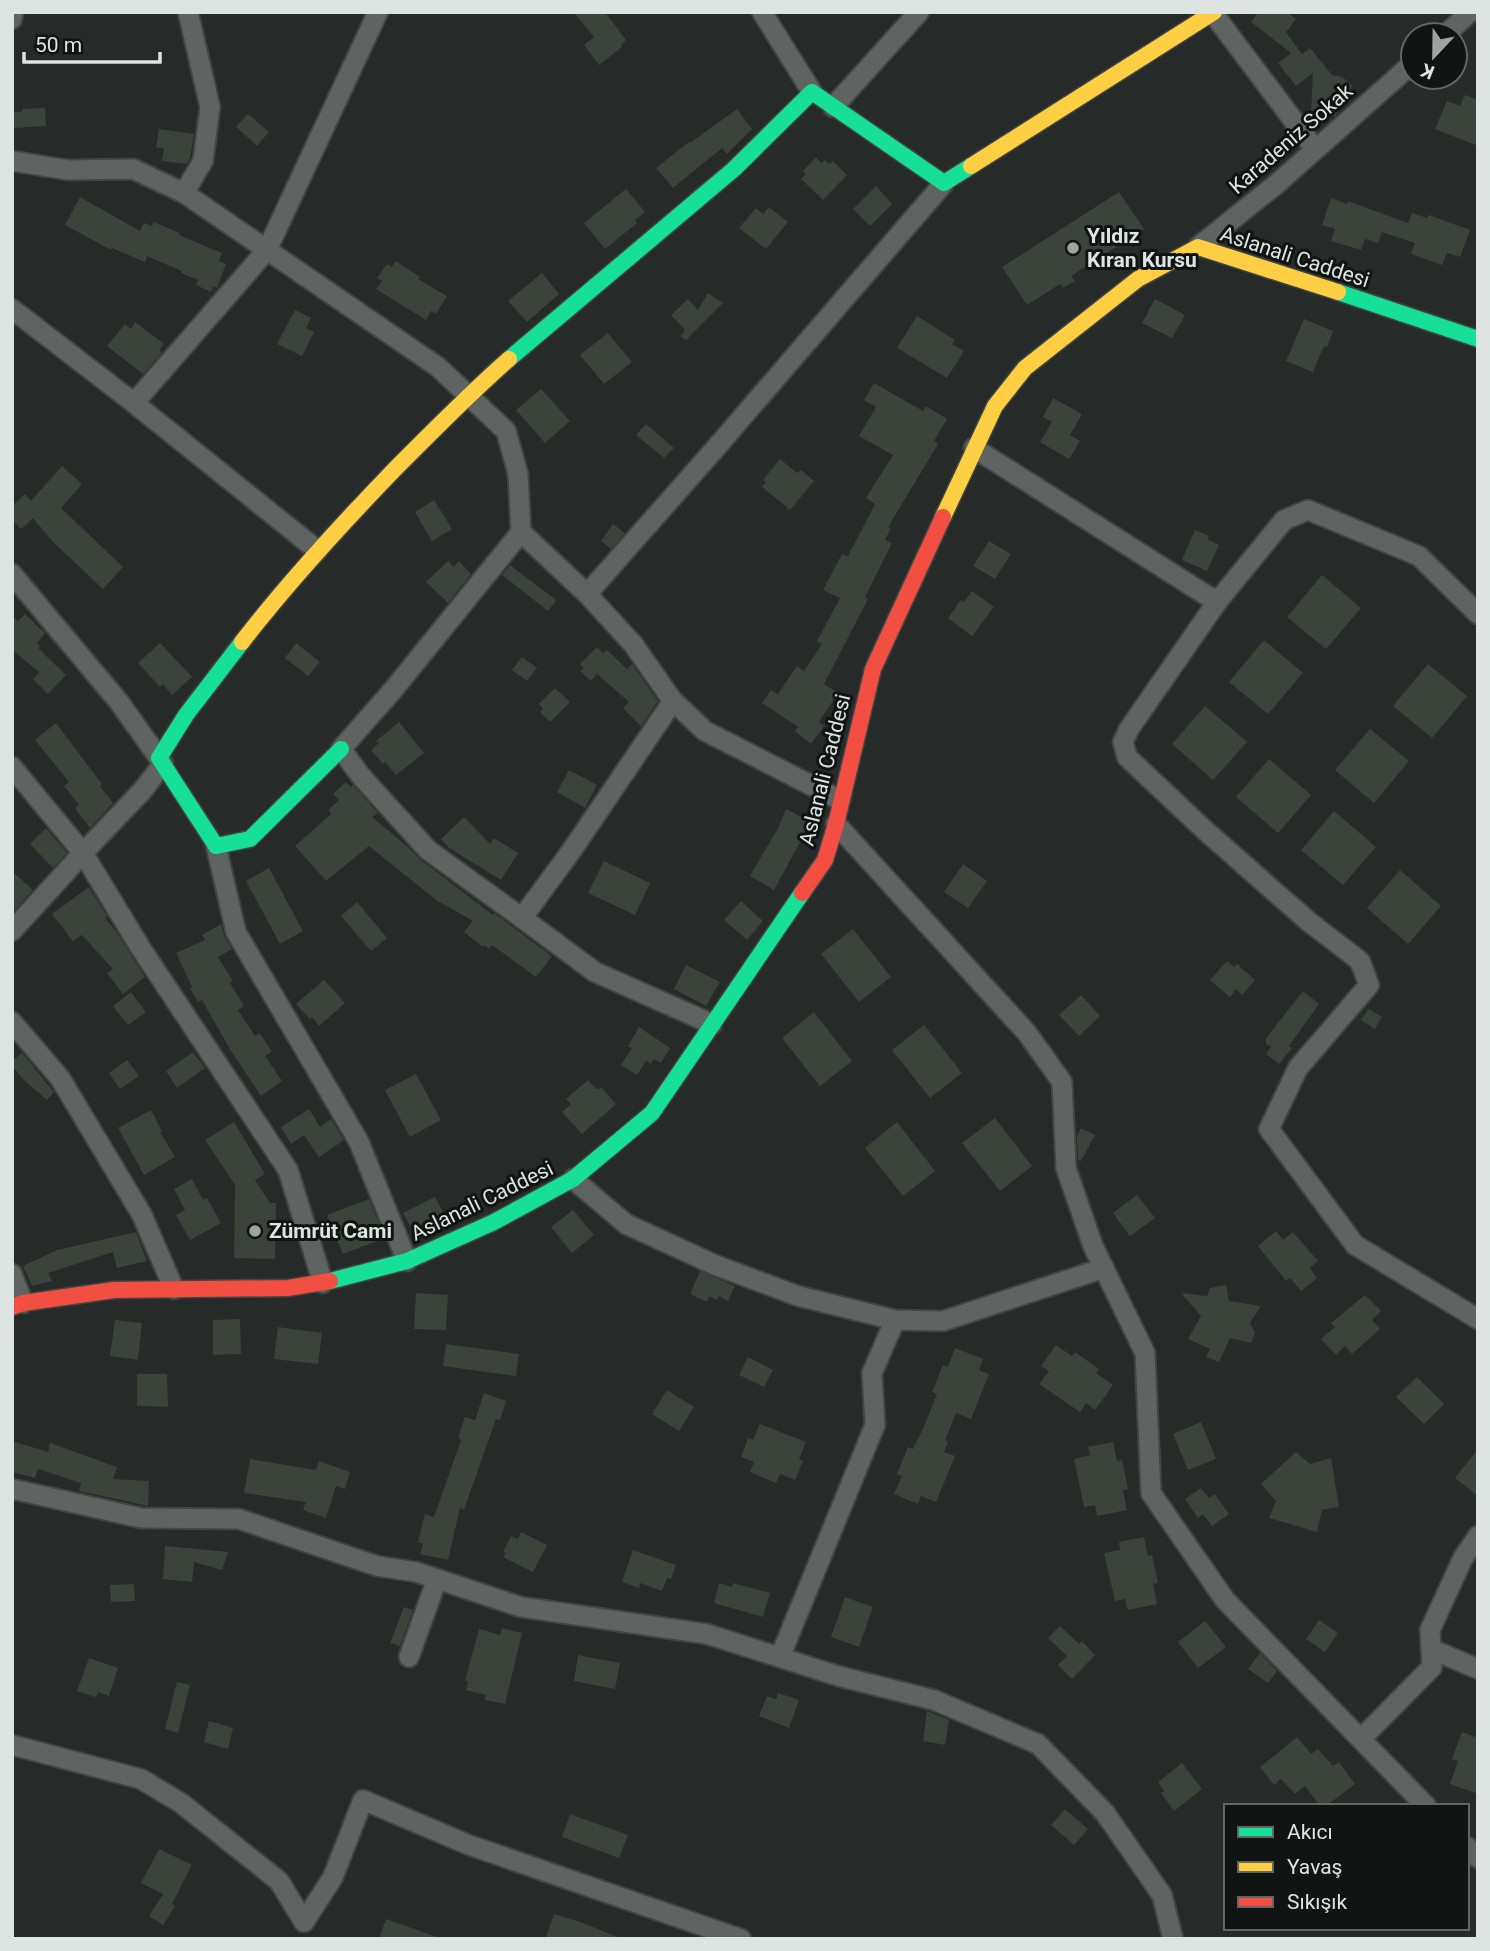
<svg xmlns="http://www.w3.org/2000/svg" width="1490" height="1951" font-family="Roboto,sans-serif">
	<rect width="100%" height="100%" fill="#262a28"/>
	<g fill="#3c433a">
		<path d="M573,12H605L626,40L621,45L622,47L599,65L584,45L594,37Z"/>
		<path d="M1258,12H1287L1296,19L1286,32L1302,54L1310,48L1332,75L1342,77L1352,85L1351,101L1341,108L1335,116L1311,115L1313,73L1296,86L1278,63L1291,53L1251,22Z"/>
		<path d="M1465,95L1478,100V146L1435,129L1447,101L1460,106Z"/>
		<path d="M45,108L46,126L14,128L13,112H22V109Z"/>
		<path d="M737,109L752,129L727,154L722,148L673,188L656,168L689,142L690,143Z"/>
		<path d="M248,114L269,132L257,146L236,127Z"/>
		<path d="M159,129L194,134L190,159L187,164L162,161L164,149L156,147Z"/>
		<path d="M816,157L821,163L825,160L829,164L833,161L847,175L823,200L801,179L806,174L803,171Z"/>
		<path d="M876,186L892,204L870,226L853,209Z"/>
		<path d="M626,189L645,212L635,220L637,223L605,249L584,223Z"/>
		<path d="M1119,192L1144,229L1071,276L1075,281L1063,288L1060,284L1027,305L1002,267Z"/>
		<path d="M80,197L140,231L144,223L152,226L154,222L180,233L179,235L222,253L219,261L226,264L217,288L213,286L211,292L196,285L198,280L181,273L182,271L147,256L145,262L112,248L111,250L65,225Z"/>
		<path d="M1331,198L1347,204L1348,201L1408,223L1412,213L1427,218L1429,215L1470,230L1460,257L1447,253L1442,265L1411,254L1415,243L1382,232L1378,243L1365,239L1361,250L1331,241L1335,229L1322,225Z"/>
		<path d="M769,207L788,222L766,249L739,228L756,208L763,214Z"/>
		<path d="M396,261L420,277L418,279L447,296L436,314L431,311L426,320L376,289L382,281L377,278L387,264L392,267Z"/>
		<path d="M542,273L559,294L527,322L508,301Z"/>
		<path d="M708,293L723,303L686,340L681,336L685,330L671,315L688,299L698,310Z"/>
		<path d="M1155,299L1185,315L1172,338L1142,323Z"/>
		<path d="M295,310L311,318L306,328L314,332L302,356L277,344Z"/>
		<path d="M917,316L955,340L952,344L964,351L947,378L897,348Z"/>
		<path d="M1304,319L1333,331L1327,347L1324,346L1313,372L1286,361Z"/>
		<path d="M135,322L164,344L159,350L162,353L143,374L107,346L125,324L131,329Z"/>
		<path d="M608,333L632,362L604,384L580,355Z"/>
		<path d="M874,383L923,411L926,406L947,419L934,441L938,444L888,527L891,528L885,540L892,543L865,597L868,599L824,684L838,693L819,722L824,726L811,744L795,731L798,727L762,703L771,690L778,694L797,666L804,671L822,644L817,641L840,598L823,590L842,554L848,556L875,504L866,498L893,455L859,436L876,407L864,400Z"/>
		<path d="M541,389L570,421L545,443L516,410Z"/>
		<path d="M1053,398L1082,414L1070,435L1080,441L1069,459L1040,442L1052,422L1043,417Z"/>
		<path d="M646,424L674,448L664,458L636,435Z"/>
		<path d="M780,459L797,473L801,470L814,481L790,510L762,487L766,482L763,480Z"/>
		<path d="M62,466L82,484L61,508L123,567L103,589L53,542L33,518L21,529L12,520V506L25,494L31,501Z"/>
		<path d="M434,500L452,529L432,541L415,512Z"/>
		<path d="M613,524L625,533L611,549L601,541Z"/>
		<path d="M1195,530L1209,536L1207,539L1219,545L1207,571L1182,560Z"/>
		<path d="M989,541L1011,554L995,579L973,566Z"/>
		<path d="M448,561L454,567L459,561L471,574L448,603L426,582Z"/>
		<path d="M510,565L556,600L548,611L502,575Z"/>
		<path d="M1322,575L1361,608L1326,649L1287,617Z"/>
		<path d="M972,591L994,607L972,636L948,618L961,600L964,602Z"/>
		<path d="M25,614L45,633L37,643L40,646L38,648L66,675L48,694L33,679L39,672L12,650V616L18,621Z"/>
		<path d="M1264,640L1303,673L1268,714L1229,682Z"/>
		<path d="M160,643L192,677L172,695L163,684L160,687L138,663Z"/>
		<path d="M296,643L320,662L308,676L285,658Z"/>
		<path d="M597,647L603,653L607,650L627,669L632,664L658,701L641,726L623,708L629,702L597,674L591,681L580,671L584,668L580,664Z"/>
		<path d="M522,657L537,668L527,681L512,670Z"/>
		<path d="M1428,664L1467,696L1432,738L1393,706Z"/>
		<path d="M555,688L570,702L550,722L540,712L543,709L539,704Z"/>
		<path d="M1205,706L1247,742L1213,780L1172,744Z"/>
		<path d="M399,722L424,753L396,775L385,762L383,764L371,750L379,743L376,741Z"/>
		<path d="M56,723L102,784L100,786L113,803L90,828L75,808L79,805L64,786L69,782L35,740Z"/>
		<path d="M1370,729L1409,761L1374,803L1335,770Z"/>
		<path d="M1269,759L1311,795L1278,833L1236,797Z"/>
		<path d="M569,770L597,785L585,808L557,792Z"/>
		<path d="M346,782L351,787L353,785L378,813L372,817L408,847L421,860L493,915L494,913L552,956L536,977L492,945L489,949L484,945L483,947L464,932L473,921L436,900L369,846L326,881L295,846L331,814L328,810L339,800L333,794Z"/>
		<path d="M786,809L811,822L774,890L750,876L778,828Z"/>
		<path d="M1334,811L1376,847L1343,885L1301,850Z"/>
		<path d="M464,817L490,844L494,838L518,853L501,880L449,848L441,839Z"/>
		<path d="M46,828L67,853L53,868L30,844Z"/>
		<path d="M604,861L650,883L635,915L588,893Z"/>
		<path d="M963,864L987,881L968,908L944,892Z"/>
		<path d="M269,868L303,931L280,944L246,881Z"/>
		<path d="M1400,870L1441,906L1408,944L1367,908Z"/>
		<path d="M12,871L33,890L12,913Z"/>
		<path d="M89,887L107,916L105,918L116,931L145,977L123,994L107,973L113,969L82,935L73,941L52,914Z"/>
		<path d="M741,901L763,921L747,940L724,920Z"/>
		<path d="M357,902L387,938L371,951L341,916Z"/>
		<path d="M221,924L225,938L232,949L218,957L233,981L230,983L244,1006L238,1010L255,1036L260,1033L272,1052L265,1056L282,1081L261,1096L231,1051L202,1000L198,1002L190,988L192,987L176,953L205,940L202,935Z"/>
		<path d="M853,929L891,977L859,1002L821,954Z"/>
		<path d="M1227,961L1234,967L1237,964L1255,980L1242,995L1236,989L1230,997L1210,980Z"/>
		<path d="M686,965L720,982L706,1006L674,989Z"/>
		<path d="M324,980L345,1003L319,1026L312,1017L310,1019L296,1004Z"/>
		<path d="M1303,991L1319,1004L1289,1046L1292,1048L1279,1064L1266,1054L1271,1047L1266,1044V1038Z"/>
		<path d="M131,992L146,1012L128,1025L113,1006Z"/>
		<path d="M1081,995L1100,1016L1079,1036L1059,1015Z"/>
		<path d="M1369,1009L1382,1017L1375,1029L1361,1020Z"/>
		<path d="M814,1012L852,1061L820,1086L782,1038Z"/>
		<path d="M924,1025L962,1073L930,1098L892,1050Z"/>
		<path d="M639,1027L670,1048L661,1063L654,1059L651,1064L646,1061L637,1075L621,1065L632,1048L628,1046Z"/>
		<path d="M193,1052L205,1068L177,1088L166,1071Z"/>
		<path d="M22,1053L54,1092L47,1100L24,1080L12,1066V1061Z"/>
		<path d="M127,1060L139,1076L120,1089L109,1073Z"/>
		<path d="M416,1074L441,1120L410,1137L385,1090Z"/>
		<path d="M588,1080L596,1089L602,1088L616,1104L582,1134L562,1112L571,1104L566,1099Z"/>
		<path d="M309,1109L320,1127L331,1119L344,1140L319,1157L304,1135L291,1144L281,1127Z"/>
		<path d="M151,1110L162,1131L160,1132L175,1157L144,1175L118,1128Z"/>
		<path d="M995,1118L1032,1166L1000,1191L962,1143Z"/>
		<path d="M234,1122L265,1174L255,1180L270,1203H276L275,1259L234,1258L235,1185L205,1140Z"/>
		<path d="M897,1122L935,1171L903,1196L865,1148Z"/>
		<path d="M1081,1128L1095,1135L1081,1161L1078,1160L1077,1136Z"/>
		<path d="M192,1179L203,1200L207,1198L221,1223L190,1240L176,1215L185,1210L174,1189Z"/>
		<path d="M1137,1195L1155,1218L1130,1236L1113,1213Z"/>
		<path d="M435,1197L446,1217L414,1233L403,1213Z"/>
		<path d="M369,1199L385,1238L343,1254L327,1215Z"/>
		<path d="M573,1210L594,1235L572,1253L551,1227Z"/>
		<path d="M1276,1231L1283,1240L1293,1232L1318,1261L1310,1268L1317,1278L1301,1291L1290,1278L1286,1281L1258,1246Z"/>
		<path d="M136,1232L147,1261L117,1268L113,1252L48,1273L52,1281L32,1286L23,1266L57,1250Z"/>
		<path d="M700,1271L735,1286L728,1301L719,1296L717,1300L709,1296L707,1302L690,1294Z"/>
		<path d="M1226,1285L1229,1301L1261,1306L1250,1323L1255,1333L1251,1343L1230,1338L1219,1362L1206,1357L1210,1349L1188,1339L1201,1316L1181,1293L1207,1296L1210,1288Z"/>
		<path d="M416,1293L448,1295L446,1330L414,1329Z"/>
		<path d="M1365,1295L1381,1311L1372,1320L1380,1329L1352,1354L1345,1346L1336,1355L1321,1339L1335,1327L1331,1323Z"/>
		<path d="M240,1319L241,1354L213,1355V1320Z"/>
		<path d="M115,1320L142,1323L138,1360L110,1356Z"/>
		<path d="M278,1327L322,1333L318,1364L274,1359Z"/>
		<path d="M446,1344L519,1354L516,1376L443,1366Z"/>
		<path d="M1056,1345L1072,1356L1075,1352L1099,1369L1096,1373L1113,1385L1095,1410L1086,1403L1080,1412L1039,1384L1049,1371L1041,1366Z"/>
		<path d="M955,1348L983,1359L979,1370L989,1374L971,1419L956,1413L945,1440L948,1442L944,1452L955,1456L936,1502L921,1496L918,1504L894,1494L902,1476L897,1474L908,1447L913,1449L922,1431L937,1394L932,1392L943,1365L948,1367Z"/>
		<path d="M748,1357L773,1370L764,1387L739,1375Z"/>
		<path d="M137,1374H167L168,1407L137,1406Z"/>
		<path d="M1417,1377L1444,1404L1424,1424L1396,1397Z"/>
		<path d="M667,1390L694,1407L679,1431L652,1414Z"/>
		<path d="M484,1393L506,1401L500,1420L496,1419L464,1510L460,1508L448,1560L420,1554L423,1544L418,1542L425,1514L434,1517L461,1440L458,1438L465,1417L475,1420Z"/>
		<path d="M1201,1422L1216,1459L1188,1470L1173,1434Z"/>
		<path d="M760,1424L806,1442L799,1459L803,1461L795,1480L780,1474L776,1483L750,1472L754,1462L741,1457L748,1438L753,1440Z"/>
		<path d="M12,1441L48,1452L50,1443L117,1467L113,1479L149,1481L148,1506L79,1491L81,1483L38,1469L35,1478L12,1472Z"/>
		<path d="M1113,1442L1117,1461L1122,1460L1128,1489L1123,1490L1127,1510L1097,1516L1095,1505L1084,1507L1074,1459L1090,1455L1088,1447Z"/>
		<path d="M1478,1449V1496L1455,1478Z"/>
		<path d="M1296,1452L1310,1464L1331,1458L1339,1507L1322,1510L1317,1532L1269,1518L1276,1501L1261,1484Z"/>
		<path d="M250,1459L316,1470L319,1461L350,1472L345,1489L336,1486L326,1518L303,1510L306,1502L244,1493Z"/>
		<path d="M1201,1488L1209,1498L1215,1494L1229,1514L1212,1526L1203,1514L1198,1518L1185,1499Z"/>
		<path d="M521,1532L547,1545L533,1572L503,1557L506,1553L503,1552L511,1536L518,1539Z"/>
		<path d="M1144,1537L1148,1556L1152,1555L1158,1583L1153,1584L1157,1604L1128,1610L1125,1599L1115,1601L1104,1553L1120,1550L1119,1542Z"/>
		<path d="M165,1546L228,1552L222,1570L194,1562L192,1582L163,1579Z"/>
		<path d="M633,1550L676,1565L671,1579L667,1578L662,1591L640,1583L639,1588L622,1582Z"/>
		<path d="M719,1583L732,1587L733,1583L770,1593L763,1617L714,1603Z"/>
		<path d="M134,1584L135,1601L111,1602L110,1585Z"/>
		<path d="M845,1597L873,1607L859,1647L831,1637Z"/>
		<path d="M404,1607L413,1610L400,1646L390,1643Z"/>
		<path d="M1319,1620L1338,1633L1325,1652L1306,1639Z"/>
		<path d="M1205,1621L1226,1647L1198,1668L1178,1642Z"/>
		<path d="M1060,1626L1079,1644L1082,1641L1095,1655L1072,1679L1058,1665L1067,1656L1048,1638Z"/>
		<path d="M502,1628L522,1633L505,1704L485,1700L486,1695L466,1690L468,1681H465L479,1629L500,1635Z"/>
		<path d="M1260,1653L1277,1671L1268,1683L1248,1669Z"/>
		<path d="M578,1655L620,1663L615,1689L574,1681Z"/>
		<path d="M89,1658L118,1668L109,1696L98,1692L96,1697L77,1691Z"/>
		<path d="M177,1682L190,1685L178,1733L165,1729Z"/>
		<path d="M778,1693L799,1700L789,1728L759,1716L767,1696L776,1699Z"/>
		<path d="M927,1711L949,1720L945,1745L923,1741Z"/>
		<path d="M209,1721L233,1728L228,1749L204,1742Z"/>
		<path d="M1462,1732L1478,1738V1794L1450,1784L1458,1761L1452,1759Z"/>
		<path d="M1297,1737L1311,1754L1318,1749L1333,1766L1339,1762L1355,1784L1326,1806H1320L1305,1786L1295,1794L1281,1779L1274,1785L1260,1767Z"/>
		<path d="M1182,1763L1202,1789L1174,1811L1161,1793L1164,1791L1158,1782Z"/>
		<path d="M1065,1809L1088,1829L1074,1845L1051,1825Z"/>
		<path d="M570,1814L628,1835L619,1858L562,1837Z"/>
		<path d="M159,1849L192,1865L172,1904L175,1906L163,1925L149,1916L163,1894L141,1883Z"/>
		<path d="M554,1914L581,1922L622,1939H545Z"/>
		<path d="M386,1919L437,1937V1939H379Z"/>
	</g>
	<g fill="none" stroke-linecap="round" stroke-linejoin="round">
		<g stroke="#414543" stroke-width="23">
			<g id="street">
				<path d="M762,12L812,92"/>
				<path d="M1212,12L1315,149"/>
				<path d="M12,19L13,12"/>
				<path d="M1445,35L1470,12"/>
				<path d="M833,107L919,12"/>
				<path d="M12,161L68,170L133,169L184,193L438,367L506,431L518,474L521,532L587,594L633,644L673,701L705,731L840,800"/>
				<path d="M184,193L203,161L210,107L188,12"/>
				<path d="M1198,247L1279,182L1413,63"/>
				<path d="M12,309L134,403"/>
				<path d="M974,448L1217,602L1284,520L1308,510L1419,556L1478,614"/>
				<path d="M521,532L393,690L341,749L360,775L428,850L522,918"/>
				<path d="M317,550L134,403L267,250L378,12"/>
				<path d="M12,574L119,702L159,758"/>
				<path d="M587,594L714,450L944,183"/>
				<path d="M1217,602L1129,729L1123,742L1127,757L1208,833L1308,921L1360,961L1369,985L1298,1068L1269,1129L1355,1245L1478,1319"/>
				<path d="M673,701L572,850L522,918L595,972L712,1024"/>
				<path d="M163,764L142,791L83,853L140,947L288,1170L323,1283"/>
				<path d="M12,767L83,853L12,931"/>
				<path d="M836,824L1027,1033L1062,1082L1066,1168L1093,1246L1145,1353L1151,1493L1225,1600L1426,1806"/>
				<path d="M216,846L236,932L359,1142L407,1261"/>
				<path d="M12,1022L60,1078L142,1215L174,1289"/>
				<path d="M573,1179L626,1224L715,1265L798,1296L895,1320L943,1321L1104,1268"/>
				<path d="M12,1274L23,1303"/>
				<path d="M12,1489L141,1518L239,1519L377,1566L416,1572L521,1607L707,1634L838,1676L934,1700L1038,1744L1105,1813L1162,1895L1173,1939"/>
				<path d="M1431,1649L1478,1669"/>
				<path d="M409,1657L437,1579"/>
				<path d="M780,1657L875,1425L872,1373L895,1320"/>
				<path d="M1361,1739L1432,1667L1430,1630L1463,1558L1478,1536"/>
				<path d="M12,1745L141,1779L181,1803L279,1881L304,1922L333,1877L363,1800L469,1845L741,1939"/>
				<path d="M1467,1847L1478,1858"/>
			</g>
		</g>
		<g stroke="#414543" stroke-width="19">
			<g id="fast">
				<path d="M1338,292L1478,339"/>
				<path d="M509,359L734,169L812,92L944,183L971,166"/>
				<path d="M242,642L186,715L159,758L216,846L250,839L341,749"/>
				<path d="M330,1281L407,1261L494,1222L573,1179L652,1113L802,893"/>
			</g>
		</g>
		<g stroke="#414543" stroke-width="19">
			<g id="slow">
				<path d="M971,166L1214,12"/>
				<path d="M943,517L995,406L1025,368L1138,279L1198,247L1338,292"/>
				<path d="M242,642C289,581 340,526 394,470C432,432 469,394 509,359"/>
			</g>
		</g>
		<g stroke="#414543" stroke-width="19">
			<g id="jam">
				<path d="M802,893L825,860L836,824L873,669L943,517"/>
				<path d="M12,1307L23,1303L114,1290L288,1288L330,1281"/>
			</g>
		</g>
		<use href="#street" stroke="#5f6361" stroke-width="19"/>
		<use href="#fast" stroke="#16e098" stroke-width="16"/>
		<use href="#slow" stroke="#ffcf43" stroke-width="16"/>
		<use href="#jam" stroke="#f24e42" stroke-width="16"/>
	</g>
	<g fill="#9ea3a0" stroke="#101412" stroke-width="2.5">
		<circle cx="1073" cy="248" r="7"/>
		<circle cx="255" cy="1231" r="7"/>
	</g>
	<g text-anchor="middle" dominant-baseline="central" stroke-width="6" stroke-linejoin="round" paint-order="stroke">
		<g font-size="21" fill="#dee4e1" stroke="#101412">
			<text transform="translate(1291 139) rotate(-41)">Karadeniz Sokak</text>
			<text transform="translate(1295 257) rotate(18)">Aslanali Caddesi</text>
			<text transform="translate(825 770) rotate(-76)">Aslanali Caddesi</text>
			<text transform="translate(482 1201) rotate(-26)">Aslanali Caddesi</text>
		</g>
		<g font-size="21" font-weight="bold" fill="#dee4e1" stroke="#101412" text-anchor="start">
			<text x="1087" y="236">Yıldız<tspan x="1087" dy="24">Kıran Kursu</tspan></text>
			<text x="269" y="1231">Zümrüt Cami</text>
		</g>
	</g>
	<rect width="1490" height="1951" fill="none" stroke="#dee4e1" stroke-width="28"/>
	<rect x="1224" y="1804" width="245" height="126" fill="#101412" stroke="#626765" stroke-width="2"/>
	<rect x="1238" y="1827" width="35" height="10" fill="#16e098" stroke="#626765" stroke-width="2"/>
	<text x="1287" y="1839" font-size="21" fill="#dee4e1">Akıcı</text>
	<rect x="1238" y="1862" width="35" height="10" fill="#ffcf43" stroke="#626765" stroke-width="2"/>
	<text x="1287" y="1874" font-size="21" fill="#dee4e1">Yavaş</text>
	<rect x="1238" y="1897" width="35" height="10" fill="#f24e42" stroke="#626765" stroke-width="2"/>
	<text x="1287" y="1909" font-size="21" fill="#dee4e1">Sıkışık</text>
	<g transform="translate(1434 56) rotate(202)"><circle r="33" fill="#101412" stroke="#626765" stroke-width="2"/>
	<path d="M0-5L12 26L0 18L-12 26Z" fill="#9ea3a0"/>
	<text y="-10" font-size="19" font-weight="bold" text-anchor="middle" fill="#dee4e1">K</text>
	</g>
	<path d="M24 52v10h136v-10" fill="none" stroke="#dee4e1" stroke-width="3.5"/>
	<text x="35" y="52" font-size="21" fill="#dee4e1" stroke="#101412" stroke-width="5" paint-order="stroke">50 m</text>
</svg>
